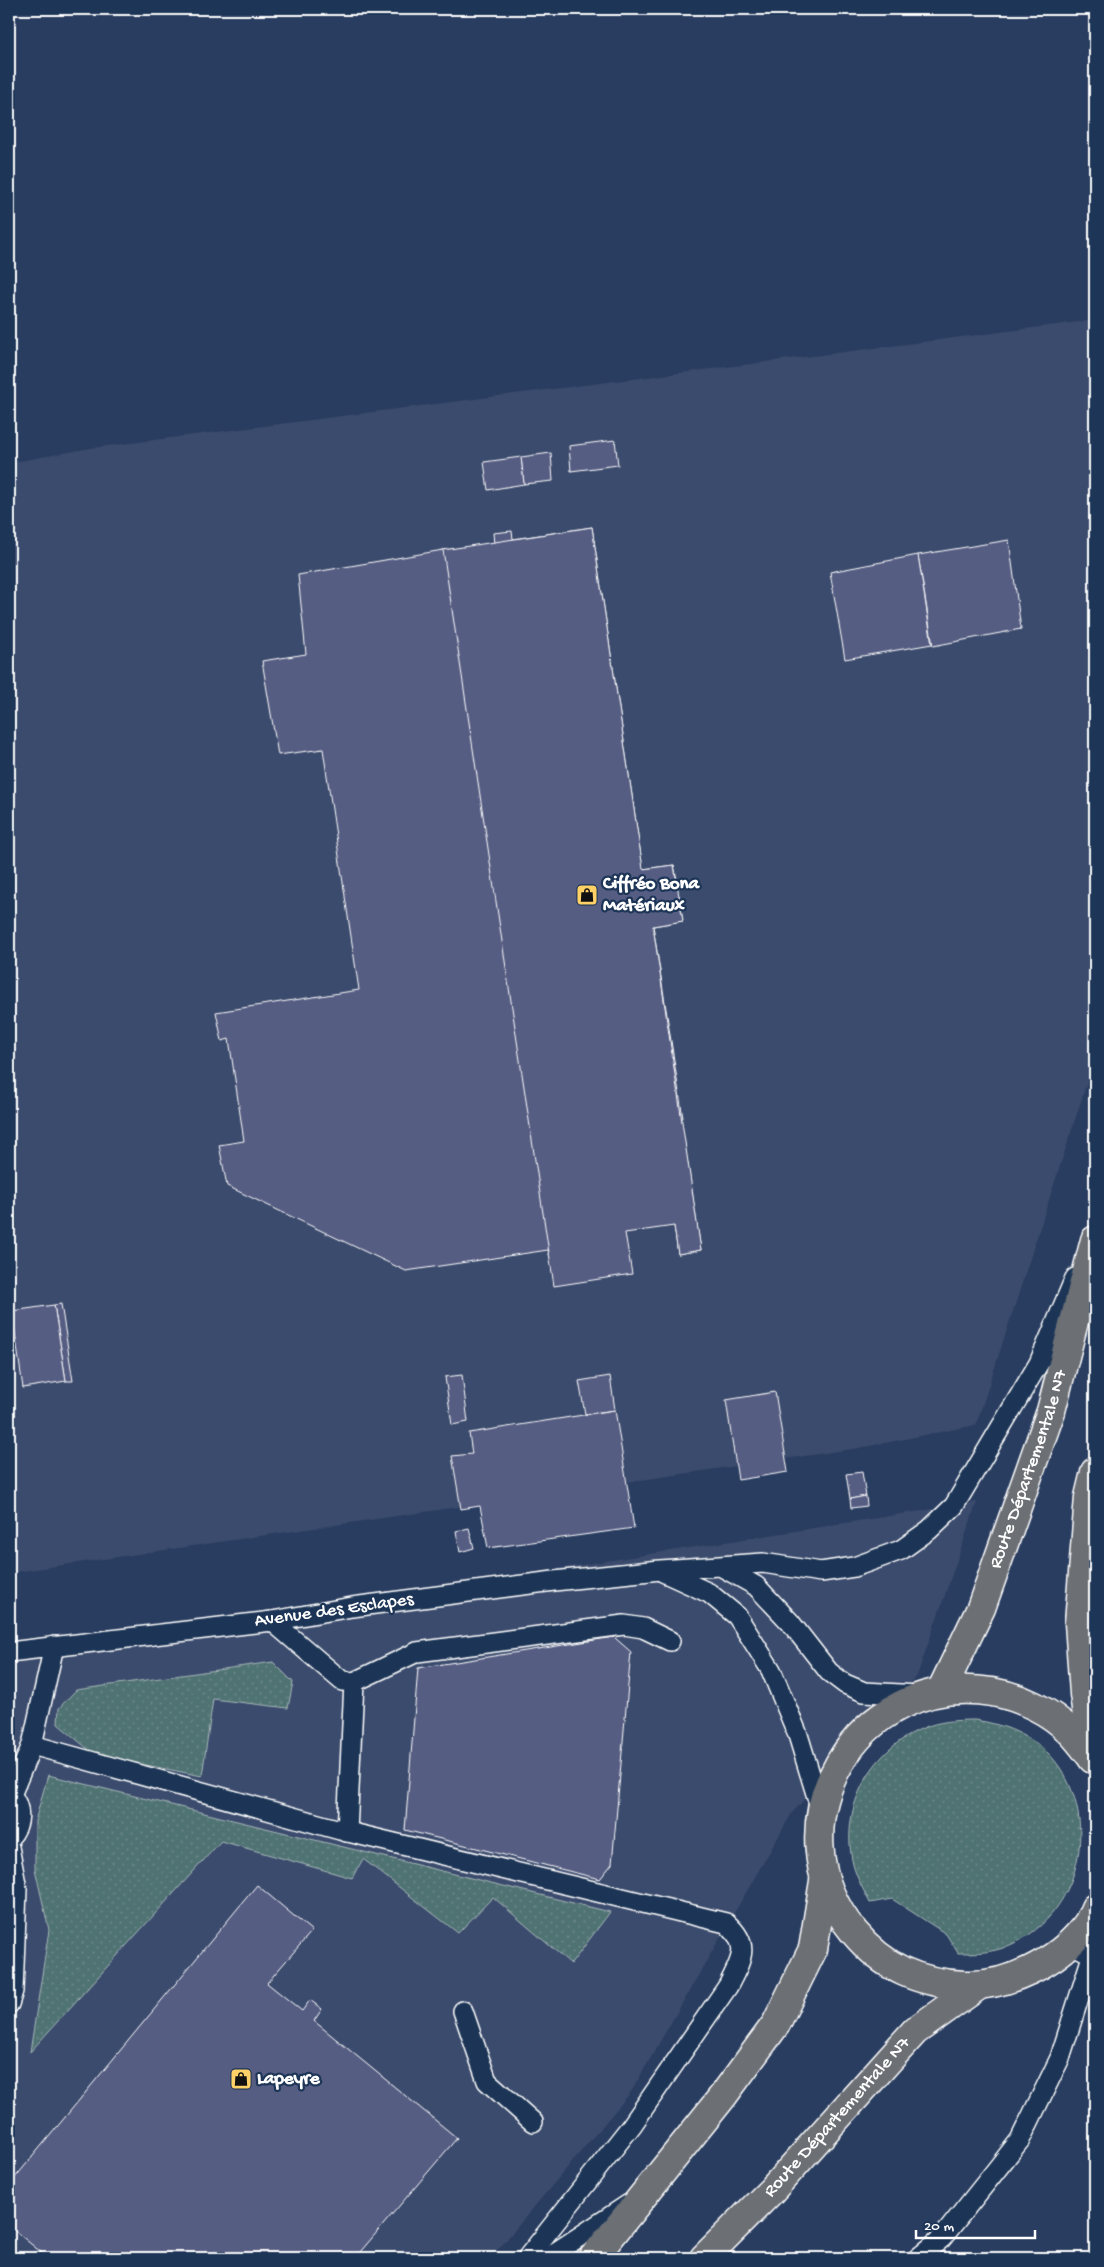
<svg xmlns="http://www.w3.org/2000/svg" width="1104" height="2267" font-family="'Gochi Hand',sans-serif">
	<defs>
		<pattern id="grass-dots" width="8" height="8" patternUnits="userSpaceOnUse" patternTransform="scale(1.25)"><rect width="8" height="8" fill="#4f7273"/><path d="M2 2h.1M6 6h.1" fill="none" stroke="#698788" stroke-width="1.8" stroke-linecap="round"/></pattern>
	</defs>
	<rect width="100%" height="100%" fill="#293d60"/>
	<filter id="ink" filterUnits="userSpaceOnUse"><feTurbulence type="fractalNoise" baseFrequency=".02" numOctaves="2"/><feDisplacementMap in="SourceGraphic" scale="10" xChannelSelector="R" yChannelSelector="G"/><feConvolveMatrix kernelMatrix="1 2 1 2 8 2 1 2 1" color-interpolation-filters="sRGB"/></filter>
	<g filter="url(#ink)">
		<g fill="#3b4b6d">
			<path d="M1095,320V1058L976,1425L859,1448L9,1573V463L91,448Z"/>
			<path d="M977,1502L917,1676L792,1813L631,2092L491,2258H9V1656Z"/>
		</g>
		<g fill="url(#grass-dots)" stroke="#a7b8b9">
			<path d="M273,1662L293,1682L288,1708L213,1699L202,1776L95,1755L58,1724L59,1708L76,1690Z"/>
			<path d="M975,1720C1001,1724 1023,1732 1044,1749C1104,1805 1086,1913 1010,1945C994,1953 976,1953 958,1953L946,1934L892,1899L870,1903C862,1887 853,1872 851,1854C843,1801 874,1749 923,1728C939,1721 957,1720 975,1720Z"/>
			<path d="M48,1775L610,1912L571,1964L493,1897L458,1933L363,1859L352,1878L221,1841L30,2052L49,1930L35,1869V1821Z"/>
		</g>
		<g fill="#575d83" stroke="#fff">
			<path d="M615,440L618,465L571,471L569,446Z"/>
			<path d="M551,453L553,481L524,484L521,457Z"/>
			<path d="M521,457L524,484L488,490L484,462Z"/>
			<path d="M592,527L643,869L674,865L678,885L647,890L649,898L679,895L683,921L653,926L683,1118L681,1119L701,1250L678,1254L674,1226L670,1220L630,1228L614,1127L606,1129L625,1251L551,1261L548,1250L406,1271L227,1186L219,1145L244,1141L229,1039L222,1041L216,1012L359,990L323,749L278,755L262,661L306,654L298,575L443,550L494,544L493,533L512,531L513,539Z"/>
			<path d="M592,527L643,869L674,865L683,921L653,926L701,1250L678,1254L674,1226L625,1233L632,1274L554,1286L443,550Z"/>
			<path d="M1009,540L1021,629L933,646L918,555Z"/>
			<path d="M918,555L932,644L845,659L830,572Z"/>
			<path d="M61,1304L73,1381H66L54,1305Z"/>
			<path d="M54,1305L66,1381L23,1388L12,1311Z"/>
			<path d="M462,1375L468,1422L452,1425L445,1377Z"/>
			<path d="M610,1376L615,1410L585,1414L579,1381Z"/>
			<path d="M775,1392L788,1472L738,1480L726,1400Z"/>
			<path d="M615,1410L634,1528L488,1548L480,1506L461,1509L452,1456L472,1454L469,1433Z"/>
			<path d="M862,1472L866,1496L850,1499L846,1474Z"/>
			<path d="M866,1496L867,1506L851,1508L850,1499Z"/>
			<path d="M469,1528L474,1548L460,1552L456,1531Z"/>
			<path d="M614,1637L631,1652L612,1864L600,1879L405,1830L418,1668Z"/>
			<path d="M257,1885L312,1931L267,1983L302,2011L310,2000L322,2009L314,2021L457,2138L355,2258H48L9,2226V2185Z"/>
			<path d="M41,2252L48,2258H36Z"/>
		</g>
		<g fill="none" stroke-linecap="round" stroke-linejoin="round">
			<g stroke="#fff" stroke-width="22">
				<g id="service">
					<path d="M722,1567L756,1586L790,1622L829,1672L845,1684L864,1692L919,1695"/>
					<path d="M663,1572L709,1593L737,1616L771,1670L798,1735L821,1810"/>
					<path d="M272,1621L342,1681L354,1682L417,1652L624,1625L643,1628L670,1641"/>
					<path d="M9,1652L272,1621L352,1607L554,1581L660,1570L763,1563L821,1572L854,1567L901,1550L929,1530L954,1506L1039,1363L1075,1278"/>
					<path d="M32,1745L340,1830L726,1923C752,1945 741,1960 728,1986L632,2125L527,2258"/>
					<path d="M9,1792C22,1807 22,1824 9,1838"/>
					<path d="M11,1795L32,1745L54,1646"/>
					<path d="M347,1832L354,1682"/>
					<path d="M9,1847L17,1889L13,1991L9,2004"/>
					<path d="M463,2011L487,2081L533,2122"/>
					<path d="M547,2258L629,2204"/>
					<path d="M918,2258L942,2238L1020,2140L1060,2058L1094,1950"/>
				</g>
			</g>
			<g stroke="#fff" stroke-width="31">
				<path id="minor" d="M1074,1940L1095,1951"/>
			</g>
			<g stroke="#fff" stroke-width="31">
				<g id="primary">
					<path id="s1" d="M941,1691L981,1608L1051,1411L1095,1240"/>
					<path d="M1093,1759C1086,1750 1079,1740 1071,1732C1050,1711 1021,1697 992,1692C857,1669 766,1826 854,1932C884,1968 918,1983 965,1985C1007,1987 1058,1962 1084,1928C1089,1923 1092,1915 1095,1908"/>
					<path d="M1093,1759L1084,1694L1079,1623L1089,1497L1095,1472"/>
					<path d="M593,2258L723,2096L776,2024L813,1949L824,1881"/>
					<path id="s2" d="M704,2258L771,2191L915,2031L978,1986"/>
				</g>
			</g>
			<use href="#service" stroke="#1d3557" stroke-width="19"/>
			<use href="#minor" stroke="#1d3557" stroke-width="28"/>
			<use href="#primary" stroke="#6c6f75" stroke-width="28"/>
		</g>
	</g>
	<defs>
		<g id="shop-square" transform="scale(1.125)"><rect x="-9" y="-9" width="18" height="18" rx="4" fill="#ffd166" stroke="#1d3557"/><path d="M-5-2.5h2.3a2.7 3.5 0 0 1 5.4 0H5L5.5 6h-11ZM-1.5-2.5h3a1.5 2.3 0 0 0-3 0Z" fill="#111"/></g>
	</defs>
	<g fill-rule="evenodd">
		<use href="#shop-square" x="587" y="895"/>
		<use href="#shop-square" x="241" y="2079"/>
	</g>
	<g text-anchor="middle" dominant-baseline="central" stroke-width="4.5" stroke-linejoin="round" paint-order="stroke">
		<g font-size="19" font-weight="bold" fill="#fff" stroke="#1d3557" text-anchor="start">
			<text x="603" y="884">Ciffréo Bona<tspan x="603" dy="22">Matériaux</tspan></text>
			<text x="257" y="2079">Lapeyre</text>
		</g>
		<g font-size="19" fill="#fff" stroke="#1d3557">
			<text stroke="none"><textPath href="#s1" startOffset="239">Route Départementale N7</textPath></text>
			<text transform="translate(334 1611) rotate(-8)">Avenue des Esclapes</text>
			<text stroke="none"><textPath href="#s2" startOffset="194">Route Départementale N7</textPath></text>
		</g>
	</g>
	<rect width="1104" height="2267" fill="none" stroke="#1d3557" stroke-width="30"/>
	<rect x="15" y="15" width="1074" height="2237" fill="none" stroke="#fff" stroke-width="2" filter="url(#ink)"/>
	<path d="M916 2230v8h119v-8" fill="none" stroke="#ffffff" stroke-width="2.5"/>
	<text x="924" y="2230" font-size="15" fill="#ffffff" stroke="#1d3557" stroke-width="4" paint-order="stroke">20 m</text>
</svg>
